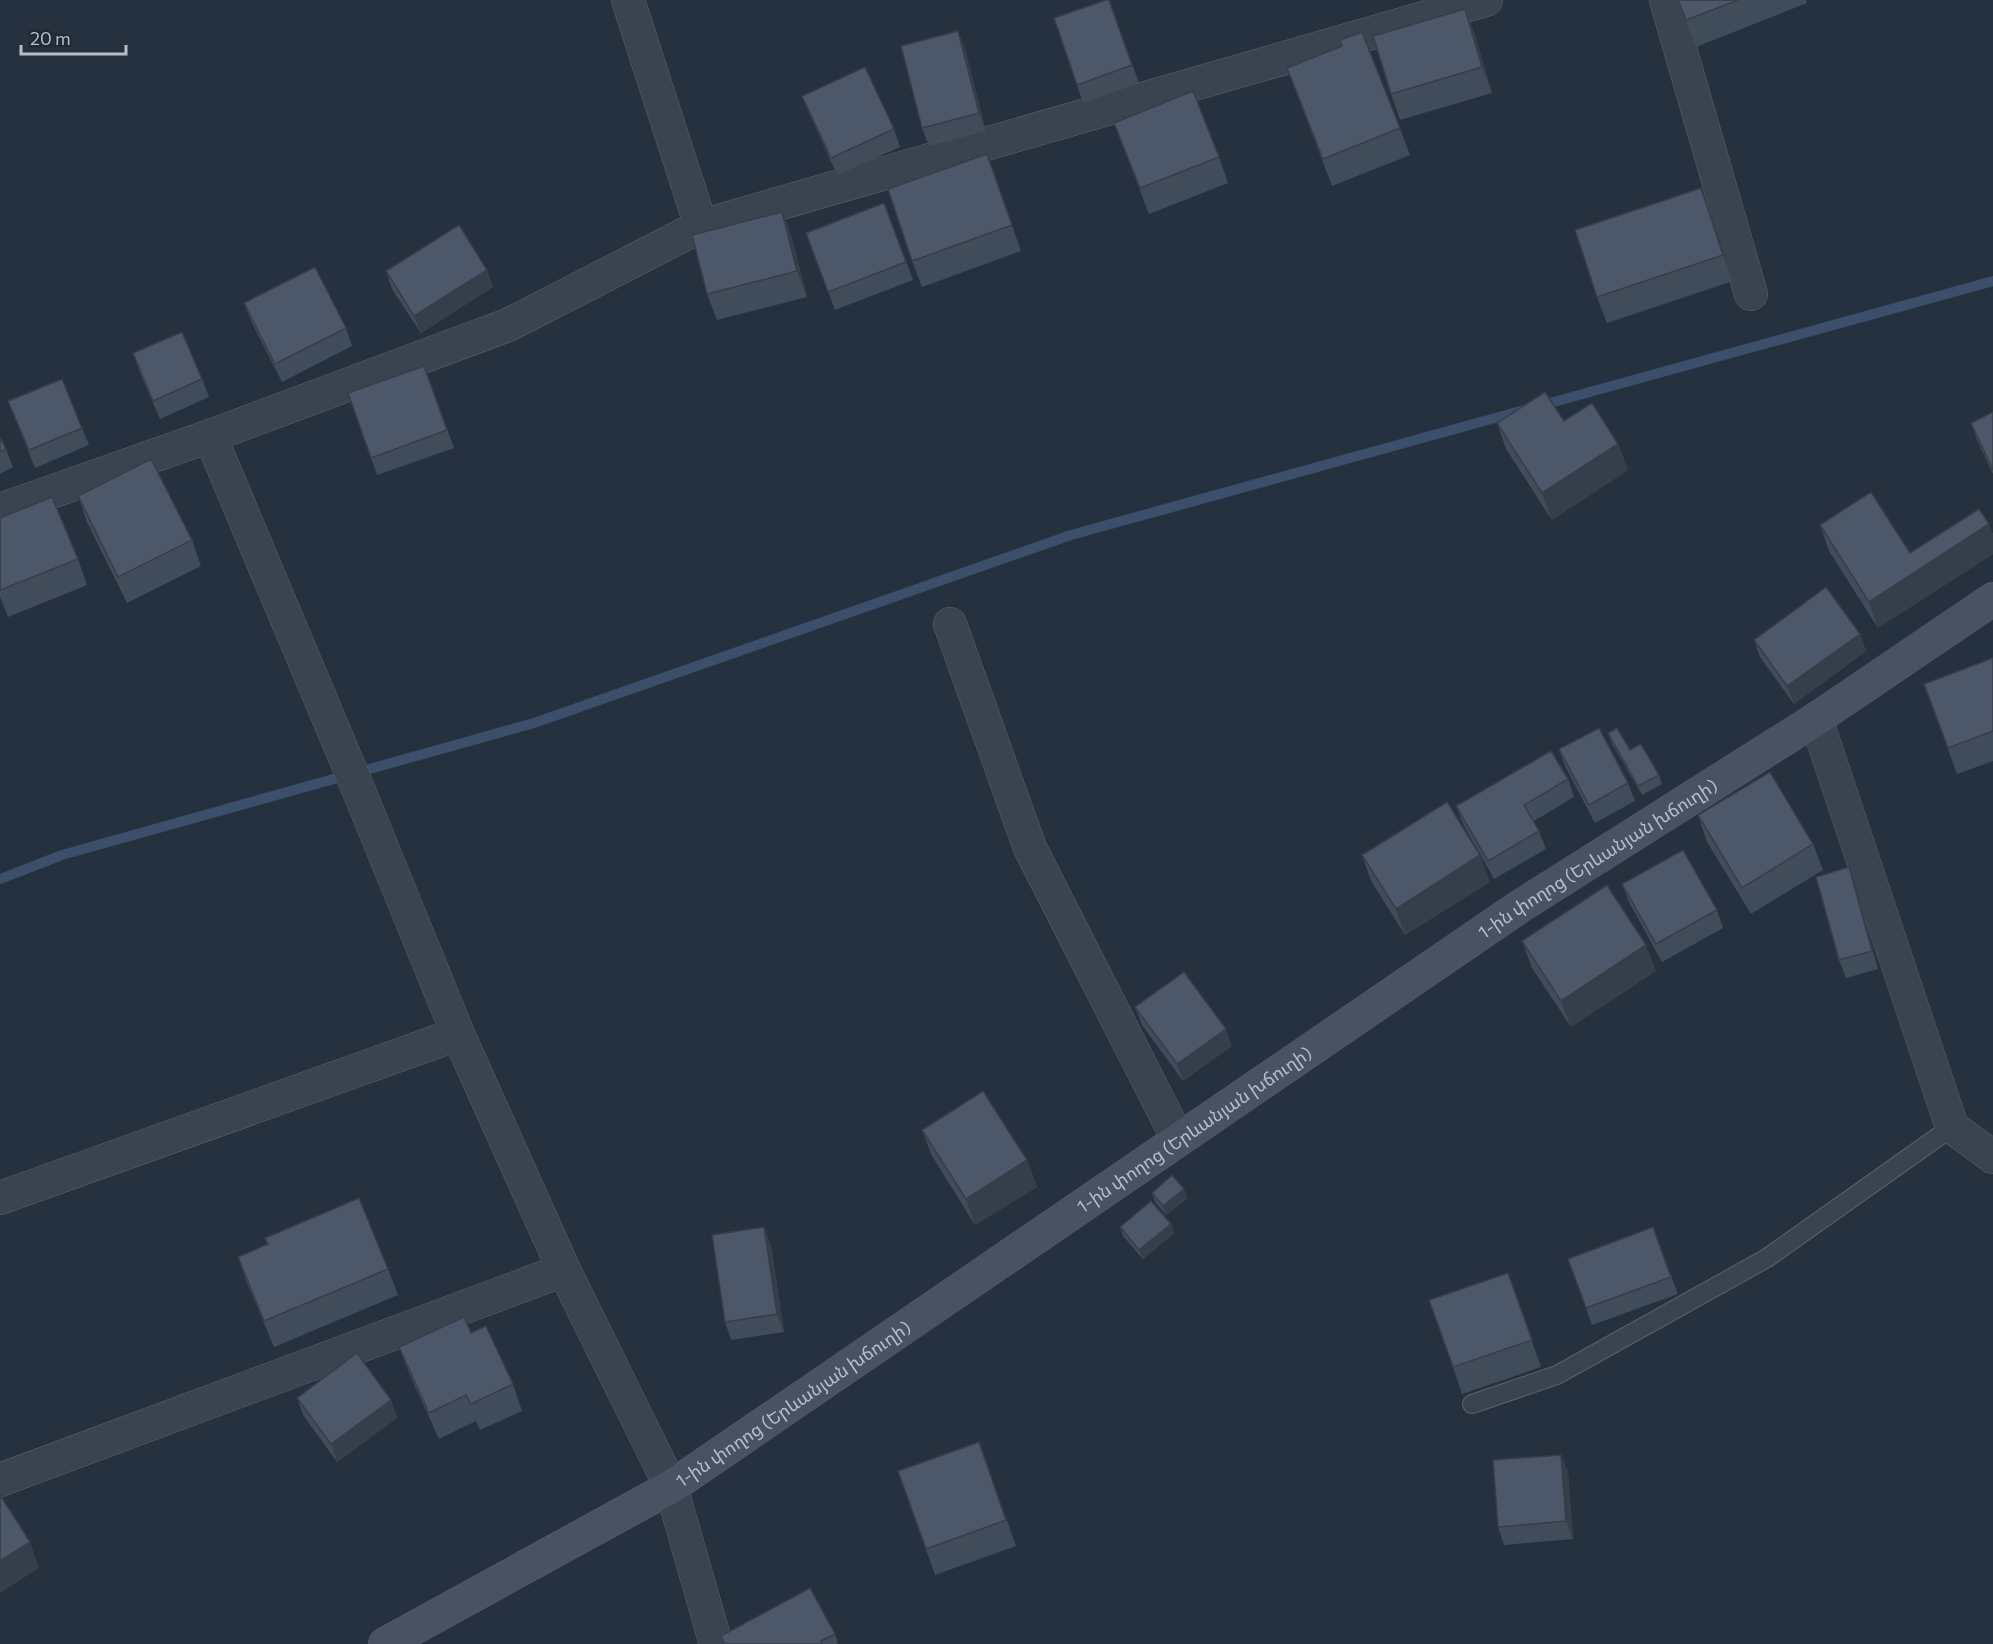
<svg xmlns="http://www.w3.org/2000/svg" width="1993" height="1644" font-family="Commissioner,'Noto Sans Armenian',sans-serif">
	<rect width="100%" height="100%" fill="#263140"/>
	<g fill="none" stroke-linecap="round" stroke-linejoin="round">
		<g stroke="#3c4e69" stroke-width="10">
			<path d="M1539,406L1993,281"/>
			<path d="M0,879L62,855L534,723L1071,535L1524,410"/>
		</g>
		<g stroke="#58616d" stroke-width="20">
			<path id="lane" d="M1472,1404L1557,1375L1767,1258L1952,1127"/>
		</g>
		<g stroke="#58616d" stroke-width="34">
			<g id="street">
				<path d="M628,0L701,226"/>
				<path d="M1666,0L1751,294"/>
				<path d="M210,436L352,774L458,1034L564,1270L671,1487L716,1644"/>
				<path d="M0,510L210,436L508,325L701,226L1486,0"/>
				<path d="M950,624L1030,848L1178,1139"/>
				<path d="M1816,719L1952,1127L1993,1157"/>
				<path d="M0,1198L458,1034"/>
				<path d="M0,1480L564,1270"/>
			</g>
		</g>
		<g stroke="#58616d" stroke-width="34">
			<g id="secondary">
				<path id="s1" d="M385,1644L671,1487L1519,907L1816,719L1993,599"/>
			</g>
		</g>
		<use href="#lane" stroke="#3a4350" stroke-width="18"/>
		<use href="#street" stroke="#3a4350" stroke-width="33"/>
		<use href="#secondary" stroke="#485263" stroke-width="33"/>
	</g>
	<g fill="#414c5a">
		<path d="M1109,0L1139,83L1083,103L1054,18Z"/>
		<path d="M1677,0H1806L1807,3L1696,47Z"/>
		<path d="M1465,9L1475,35L1492,93L1400,120L1391,94Z"/>
		<path d="M965,49L986,131L929,146L922,128Z"/>
		<path d="M1287,68L1400,128L1410,155L1332,186Z"/>
		<path d="M802,96L894,129L900,147L837,175L809,113Z"/>
		<path d="M1114,123L1219,157L1228,183L1149,214Z"/>
		<path d="M987,154L1021,251L922,287L912,261Z"/>
		<path d="M884,203L913,280L835,310L806,233Z"/>
		<path d="M782,212L792,238L807,297L717,320L707,294Z"/>
		<path d="M1711,214L1733,281L1607,323L1597,297Z"/>
		<path d="M487,270L493,287L421,333L392,289L386,271Z"/>
		<path d="M244,303L346,328L352,346L282,382L251,321Z"/>
		<path d="M133,353L202,379L209,397L160,419L139,371Z"/>
		<path d="M424,366L454,448L377,475L348,393Z"/>
		<path d="M8,401L82,428L89,445L35,468Z"/>
		<path d="M1993,412V474L1977,440L1971,423Z"/>
		<path d="M1497,423L1618,444L1628,470L1552,520L1506,449Z"/>
		<path d="M0,437L6,449L13,467L0,474Z"/>
		<path d="M78,496L192,540L201,566L127,603L87,522Z"/>
		<path d="M0,518L78,559L87,585L8,617L0,597Z"/>
		<path d="M1989,524L1993,535V554L1878,628L1829,551L1820,525L1910,553Z"/>
		<path d="M1860,634L1866,651L1794,704L1760,657L1754,640Z"/>
		<path d="M1993,658V761L1957,774L1924,684Z"/>
		<path d="M1608,733L1659,775L1662,784L1642,795L1611,742Z"/>
		<path d="M1559,749L1628,783L1635,801L1595,823L1565,766Z"/>
		<path d="M1568,779L1574,797L1534,821L1539,831L1546,849L1494,879L1463,824L1456,806Z"/>
		<path d="M1698,815L1813,844L1823,870L1751,914L1707,842Z"/>
		<path d="M1362,855L1490,882L1405,935L1371,881Z"/>
		<path d="M1622,884L1717,910L1723,928L1662,962L1629,902Z"/>
		<path d="M1856,885L1878,969L1846,978L1839,960Z"/>
		<path d="M1522,941L1656,971L1571,1027L1532,968Z"/>
		<path d="M1135,1007L1232,1046L1183,1081L1142,1025Z"/>
		<path d="M922,1130L1027,1160L1037,1187L975,1225L932,1156Z"/>
		<path d="M1152,1193L1188,1198L1166,1215L1155,1202Z"/>
		<path d="M1171,1224L1174,1233L1143,1259L1123,1236L1120,1227Z"/>
		<path d="M1653,1227L1678,1294L1592,1325L1568,1259Z"/>
		<path d="M265,1238L388,1269L398,1295L274,1347L247,1283L238,1257L267,1244Z"/>
		<path d="M771,1245L784,1332L731,1340L725,1322Z"/>
		<path d="M1508,1273L1541,1367L1462,1394L1453,1367Z"/>
		<path d="M471,1333L513,1384L522,1411L480,1430L476,1421L439,1439L409,1373L399,1347Z"/>
		<path d="M297,1398L391,1400L397,1418L337,1462L303,1415Z"/>
		<path d="M979,1442L1016,1546L935,1575L898,1471Z"/>
		<path d="M1561,1455L1568,1473L1573,1539L1504,1545L1498,1527Z"/>
		<path d="M835,1634L838,1644H724L721,1636Z"/>
	</g>
	<g fill="#353e4a">
		<path d="M1465,9L1475,35L1492,93L1482,67Z"/>
		<path d="M958,31L965,49L986,131L979,113Z"/>
		<path d="M1701,188L1711,214L1733,281L1723,255Z"/>
		<path d="M782,212L792,238L807,297L797,271Z"/>
		<path d="M487,270L493,287L421,333L414,316Z"/>
		<path d="M1618,444L1628,470L1552,520L1542,493Z"/>
		<path d="M1989,524L1993,535V554L1878,628L1869,602Z"/>
		<path d="M1860,634L1866,651L1794,704L1787,686Z"/>
		<path d="M1480,855L1490,882L1405,935L1396,909Z"/>
		<path d="M1849,867L1856,885L1878,969L1872,951Z"/>
		<path d="M1646,945L1656,971L1571,1027L1561,1001Z"/>
		<path d="M1226,1029L1232,1046L1183,1081L1177,1064Z"/>
		<path d="M1027,1160L1037,1187L975,1225L966,1199Z"/>
		<path d="M1184,1189L1188,1198L1166,1215L1163,1206Z"/>
		<path d="M1171,1224L1174,1233L1143,1259L1139,1250Z"/>
		<path d="M764,1227L771,1245L784,1332L777,1314Z"/>
		<path d="M391,1400L397,1418L337,1462L331,1444Z"/>
		<path d="M1561,1455L1568,1473L1573,1539L1566,1521Z"/>
		<path d="M30,1542L39,1568L0,1593V1561Z"/>
	</g>
	<g fill="#4c5869" stroke="#353e4a" stroke-width="1.5">
		<path d="M1106,0H1109L1132,65L1077,85L1054,18Z"/>
		<path d="M1678,0H1738L1686,20Z"/>
		<path d="M1465,9L1482,67L1391,94L1373,36Z"/>
		<path d="M958,31L979,113L922,128L901,46Z"/>
		<path d="M1362,32L1400,128L1323,159L1287,68L1342,46L1340,40Z"/>
		<path d="M865,67L894,129L831,158L802,96Z"/>
		<path d="M1193,91L1219,157L1140,188L1114,123Z"/>
		<path d="M987,154L1012,225L912,261L888,189Z"/>
		<path d="M1701,188L1723,255L1597,297L1575,230Z"/>
		<path d="M884,203L906,262L828,292L806,233Z"/>
		<path d="M782,212L797,271L707,294L692,235Z"/>
		<path d="M459,225L487,270L414,316L386,271Z"/>
		<path d="M315,267L346,328L275,364L244,303Z"/>
		<path d="M182,332L202,379L153,401L133,353Z"/>
		<path d="M424,366L447,430L371,458L348,393Z"/>
		<path d="M62,379L82,428L29,450L8,401Z"/>
		<path d="M1545,392L1564,421L1592,403L1618,444L1542,493L1497,423Z"/>
		<path d="M1993,412V470L1971,423Z"/>
		<path d="M0,437L6,449L0,452Z"/>
		<path d="M151,459L192,540L118,577L78,496Z"/>
		<path d="M1871,492L1910,553L1979,509L1989,524L1869,602L1820,525Z"/>
		<path d="M52,497L78,559L0,590V518Z"/>
		<path d="M1826,587L1860,634L1787,686L1754,640Z"/>
		<path d="M1993,658V731L1948,748L1924,684Z"/>
		<path d="M1599,728L1628,783L1589,805L1559,749Z"/>
		<path d="M1617,728L1630,750L1641,744L1659,775L1638,786L1608,733Z"/>
		<path d="M1551,751L1568,779L1524,805L1539,831L1488,861L1456,806Z"/>
		<path d="M1770,772L1813,844L1742,888L1698,815Z"/>
		<path d="M1447,802L1480,855L1396,909L1362,855Z"/>
		<path d="M1683,850L1717,910L1656,944L1622,884Z"/>
		<path d="M1849,867L1872,951L1839,960L1816,877Z"/>
		<path d="M1607,885L1646,945L1561,1001L1522,941Z"/>
		<path d="M1184,972L1226,1029L1177,1064L1135,1007Z"/>
		<path d="M983,1091L1027,1160L966,1199L922,1130Z"/>
		<path d="M1172,1175L1184,1189L1163,1206L1152,1193Z"/>
		<path d="M359,1198L388,1269L264,1321L238,1257L268,1244L265,1238Z"/>
		<path d="M1151,1201L1171,1224L1139,1250L1120,1227Z"/>
		<path d="M764,1227L777,1314L725,1322L712,1235Z"/>
		<path d="M1653,1227L1671,1277L1586,1308L1568,1259Z"/>
		<path d="M1508,1273L1532,1340L1453,1367L1429,1300Z"/>
		<path d="M464,1317L471,1333L486,1326L513,1384L471,1404L466,1395L429,1413L399,1347Z"/>
		<path d="M357,1353L391,1400L331,1444L297,1398Z"/>
		<path d="M979,1442L1006,1520L926,1549L898,1471Z"/>
		<path d="M1561,1455L1566,1521L1498,1527L1493,1460Z"/>
		<path d="M0,1495L30,1542L0,1561Z"/>
		<path d="M810,1588L835,1634L821,1641L822,1644H725L721,1636Z"/>
	</g>
	<g text-anchor="middle" dominant-baseline="central" stroke-width="6" stroke-linejoin="round" paint-order="stroke">
		<g font-size="18" fill="#b7beca" stroke="#1f2835">
			<text stroke="none"><textPath href="#s1" startOffset="1446">1-ին փողոց (Երևանյան խճուղի)</textPath></text>
			<text stroke="none"><textPath href="#s1" startOffset="960">1-ին փողոց (Երևանյան խճուղի)</textPath></text>
			<text stroke="none"><textPath href="#s1" startOffset="474">1-ին փողոց (Երևանյան խճուղի)</textPath></text>
		</g>
	</g>
	<path d="M21 45v9h105v-9" fill="none" stroke="#b7beca" stroke-width="3"/>
	<text x="30" y="45" font-size="18" fill="#b7beca" stroke="#1f2835" stroke-width="4.5" paint-order="stroke">20 m</text>
</svg>
